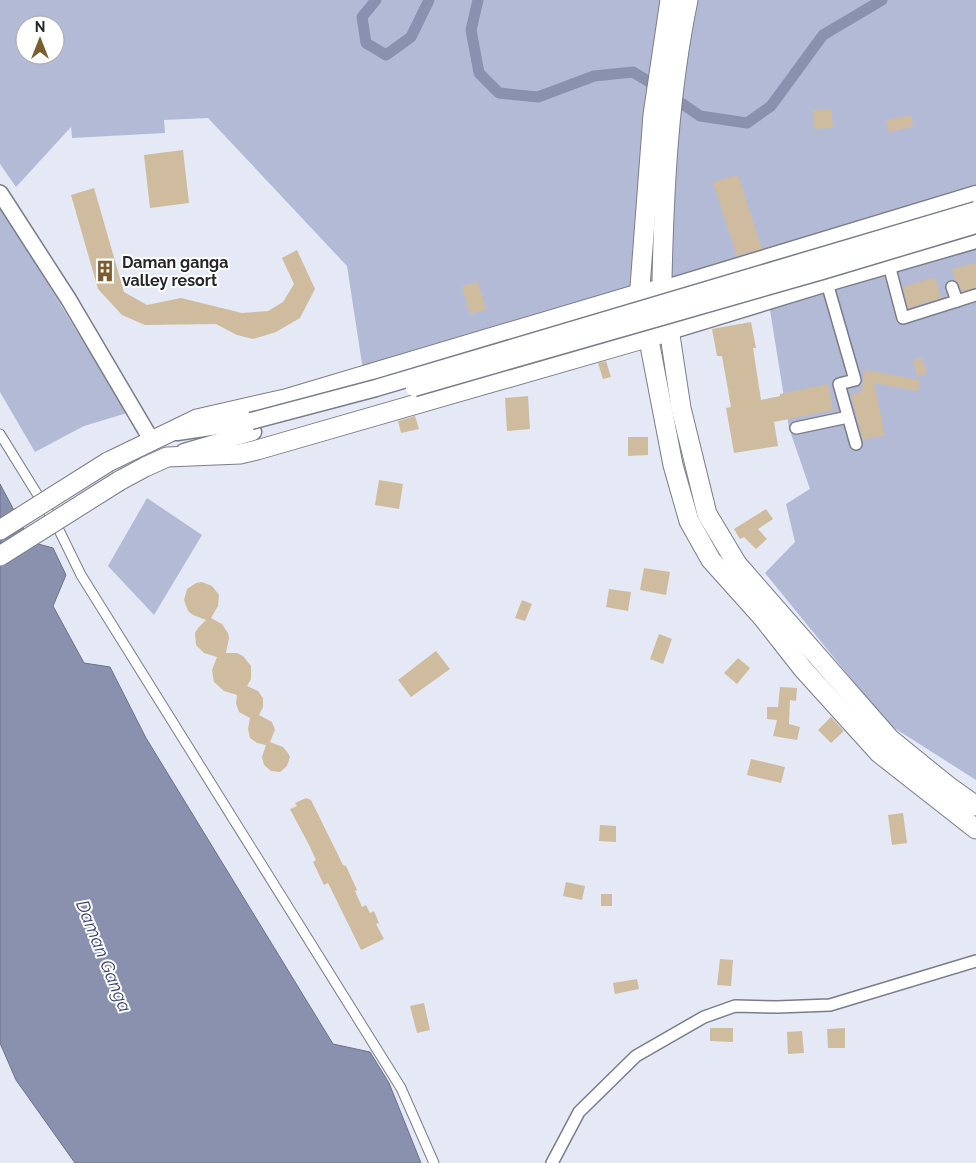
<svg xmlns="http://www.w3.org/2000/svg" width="976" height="1163" font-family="Raleway,sans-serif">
	<rect width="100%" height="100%" fill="#e5e8f5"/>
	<g fill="#b3bad6" fill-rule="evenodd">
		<path d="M0,0H976V187L802,238L363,370L347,266L208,118L164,120L165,133L72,138L71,127L16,187L0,164ZM25,25H55V55H25Z"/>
		<path d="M0,206L127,413L84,426L35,452L0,392Z"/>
		<path d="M976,246V780L888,724L765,573L795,542L786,504L810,489L789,428L769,304Z"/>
		<path d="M147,498L202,535L154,615L108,566Z"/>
	</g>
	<path fill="#8991af" stroke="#6b7187" d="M0,484L31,542L53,548L66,575L53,606L84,663L110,667L146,738L333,1044L370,1052L389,1083L421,1163H75L16,1080L0,1043Z"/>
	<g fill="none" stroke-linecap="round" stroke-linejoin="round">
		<g stroke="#8991af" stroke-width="11">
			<path d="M376,0L362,17L366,43L386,55L411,37L429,0"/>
			<path d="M478,0L471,30L479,73L499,93L538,97L594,76L633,72L661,89L700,116L747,123L771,106L823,35L882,0"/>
		</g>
	</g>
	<g fill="#cfbc9f">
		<path d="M831,109L833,128L814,129L813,110Z"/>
		<path d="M911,115L913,127L889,132L886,120Z"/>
		<path d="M183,150L189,203L150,208L144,155Z"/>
		<path d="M738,175L762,249L737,256L713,182Z"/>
		<path d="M94,188L124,292L147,305L181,298L242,313L268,311L283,302L294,284L282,258L297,250L315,289L300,318L276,332L253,339L237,335L216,324L145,325L122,315L98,289L71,195Z"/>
		<path d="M976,263V288L962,292L959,284L955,280L952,269Z"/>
		<path d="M935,277L941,298L908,308L903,287Z"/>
		<path d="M478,282L486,310L470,314L462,286Z"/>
		<path d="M751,322L756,348H753L761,400L780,396V394L828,384L833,410L774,422L778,446L734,453L726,408L731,407L722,356H717L712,329Z"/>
		<path d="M922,358L927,373L917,376L913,360Z"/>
		<path d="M606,361L611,377L603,379L598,363Z"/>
		<path d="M865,370L920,380L918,391L874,383L885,435L863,440L851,395L861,392Z"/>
		<path d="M528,396L530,429L507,431L505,398Z"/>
		<path d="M415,416L419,429L401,433L398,421Z"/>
		<path d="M628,437H648V455L628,456Z"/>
		<path d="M379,480L403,484L399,509L375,505Z"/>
		<path d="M766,509L773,519L758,529L767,539L756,549L744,537L740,539L734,529Z"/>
		<path d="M644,568L670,572L666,595L640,590Z"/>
		<path d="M202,582L212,586L219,595L218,606L211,618L222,624L228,633L229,638L226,653H237L243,656L251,666V679L247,686L258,691L263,698V707L259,715L272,722L275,730L270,742L283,747L288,753L290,757L287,766L280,772L271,771L264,765L262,757L266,745L257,743L250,738L248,729L250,718L239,712L236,703L237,695L224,691L214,682L212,670L217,657L204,653L196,645L195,633L198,628L206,620L193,615L188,611L184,600L187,589L196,583Z"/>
		<path d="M609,589L631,592L628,611L606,607Z"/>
		<path d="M522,600L532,604L525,621L515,618Z"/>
		<path d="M659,634L672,639L663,664L650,659Z"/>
		<path d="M436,651L450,669L411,697L398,680Z"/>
		<path d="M738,658L750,668L737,684L724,673Z"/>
		<path d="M780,687L797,688L796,701L790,700L789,724L800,727L797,740L773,736L777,720L767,719V707H778Z"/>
		<path d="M831,717L844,731L831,743L818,730Z"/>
		<path d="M751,759L785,767L781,783L747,775Z"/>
		<path d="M306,798L311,800L343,865L346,866L357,890L355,891L362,907L366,905L370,913L374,911L379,923L376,924L384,939L361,950L328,883L324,885L313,862L316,860L309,845L290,809L297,806L295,803Z"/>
		<path d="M903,813L907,843L892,845L888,815Z"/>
		<path d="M600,825L616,826V842L599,841Z"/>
		<path d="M566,882L585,886L582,900L563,896Z"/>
		<rect x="601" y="894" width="11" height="12"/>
		<path d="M720,959L733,960L731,986L717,985Z"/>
		<path d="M637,979L639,989L615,994L613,983Z"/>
		<path d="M424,1003L430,1030L417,1033L410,1006Z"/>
		<path d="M710,1028H733V1042L710,1041Z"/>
		<path d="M845,1028V1048H828L827,1029Z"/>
		<path d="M802,1031L804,1053L788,1054L787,1032Z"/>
	</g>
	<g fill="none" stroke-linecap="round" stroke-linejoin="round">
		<g stroke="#7a7d89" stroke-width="11">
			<path id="pedestrian" d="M0,434L57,526L81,575L401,1088L434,1163"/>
		</g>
		<g stroke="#7a7d89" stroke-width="14">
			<g id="minor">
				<path d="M889,265L903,318L976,295"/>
				<path d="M827,283L855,380L839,384L856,444"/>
				<path d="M952,287L957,301"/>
				<path d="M796,428L848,417"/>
				<path d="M552,1163L579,1112L636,1056L704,1017L735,1006L777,1007L830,1005L976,961"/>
			</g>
		</g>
		<g stroke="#7a7d89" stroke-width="18">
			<path id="tertiary" d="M0,193L69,300L152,441"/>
		</g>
		<g stroke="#7a7d89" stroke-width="19">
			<g id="secondary">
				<path d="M663,289L976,194"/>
				<path d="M670,331L827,283L976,240"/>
				<path d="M177,432L251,421"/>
				<path d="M184,452L253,432"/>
			</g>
		</g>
		<g stroke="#7a7d89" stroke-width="21">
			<g id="primary">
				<path d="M663,289L662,280C664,187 669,92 688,0"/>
				<path d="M641,293L640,287L653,115L670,0"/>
			</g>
		</g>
		<g stroke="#7a7d89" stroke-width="21">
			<g id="trunk">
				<path d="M642,304L673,465L689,521L711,560L763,618L803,669L879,753L976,829"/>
				<path d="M108,462L197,419L285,399L641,293L663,289L681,408L707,514L737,564L890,739L948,786L976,806"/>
				<path d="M119,481L145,467L167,457L240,454L257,450L660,334"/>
			</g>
		</g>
		<use href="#pedestrian" stroke="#fff" stroke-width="9"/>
		<use href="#minor" stroke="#fff" stroke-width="11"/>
		<use href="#tertiary" stroke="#fff" stroke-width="15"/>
		<use href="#secondary" stroke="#fff" stroke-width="16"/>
		<use href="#primary" stroke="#fff" stroke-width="19"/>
		<use href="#trunk" stroke="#fff" stroke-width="19"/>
		<g stroke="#7a7d89" stroke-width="19" stroke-linecap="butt">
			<g id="secondary-bridge">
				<path d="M414,388L822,271L976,225"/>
				<path d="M251,421L376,388L976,210"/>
			</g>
		</g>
		<g stroke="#7a7d89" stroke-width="21" stroke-linecap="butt">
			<g id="trunk-bridge">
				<path d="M0,530L108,462"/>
				<path d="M0,556L119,481"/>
			</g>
		</g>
		<use href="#secondary-bridge" stroke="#fff" stroke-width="16"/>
		<use href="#trunk-bridge" stroke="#fff" stroke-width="19"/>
	</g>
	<defs>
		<g id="building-bare" transform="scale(1.725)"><path d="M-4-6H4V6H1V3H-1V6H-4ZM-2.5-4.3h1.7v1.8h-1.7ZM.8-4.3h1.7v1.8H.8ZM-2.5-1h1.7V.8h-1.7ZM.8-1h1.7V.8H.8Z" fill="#795d30" stroke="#fff" stroke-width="2.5" paint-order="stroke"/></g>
	</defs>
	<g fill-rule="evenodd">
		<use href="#building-bare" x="105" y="271"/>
	</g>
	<g text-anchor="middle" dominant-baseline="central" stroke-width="4" stroke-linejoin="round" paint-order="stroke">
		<g font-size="16" font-weight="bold" fill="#25262b" stroke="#fff" text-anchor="start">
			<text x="122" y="262">Daman ganga<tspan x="122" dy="18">valley resort</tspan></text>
		</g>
		<g font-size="18" font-style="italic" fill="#39426d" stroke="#fff">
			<text transform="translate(104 956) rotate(68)">Daman Ganga</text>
		</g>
	</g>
	<g transform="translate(40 40)"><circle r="24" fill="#ffffff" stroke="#a8a8aa"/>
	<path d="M0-4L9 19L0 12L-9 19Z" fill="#795d30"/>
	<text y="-8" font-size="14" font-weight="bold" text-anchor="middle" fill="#25262b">N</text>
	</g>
</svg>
